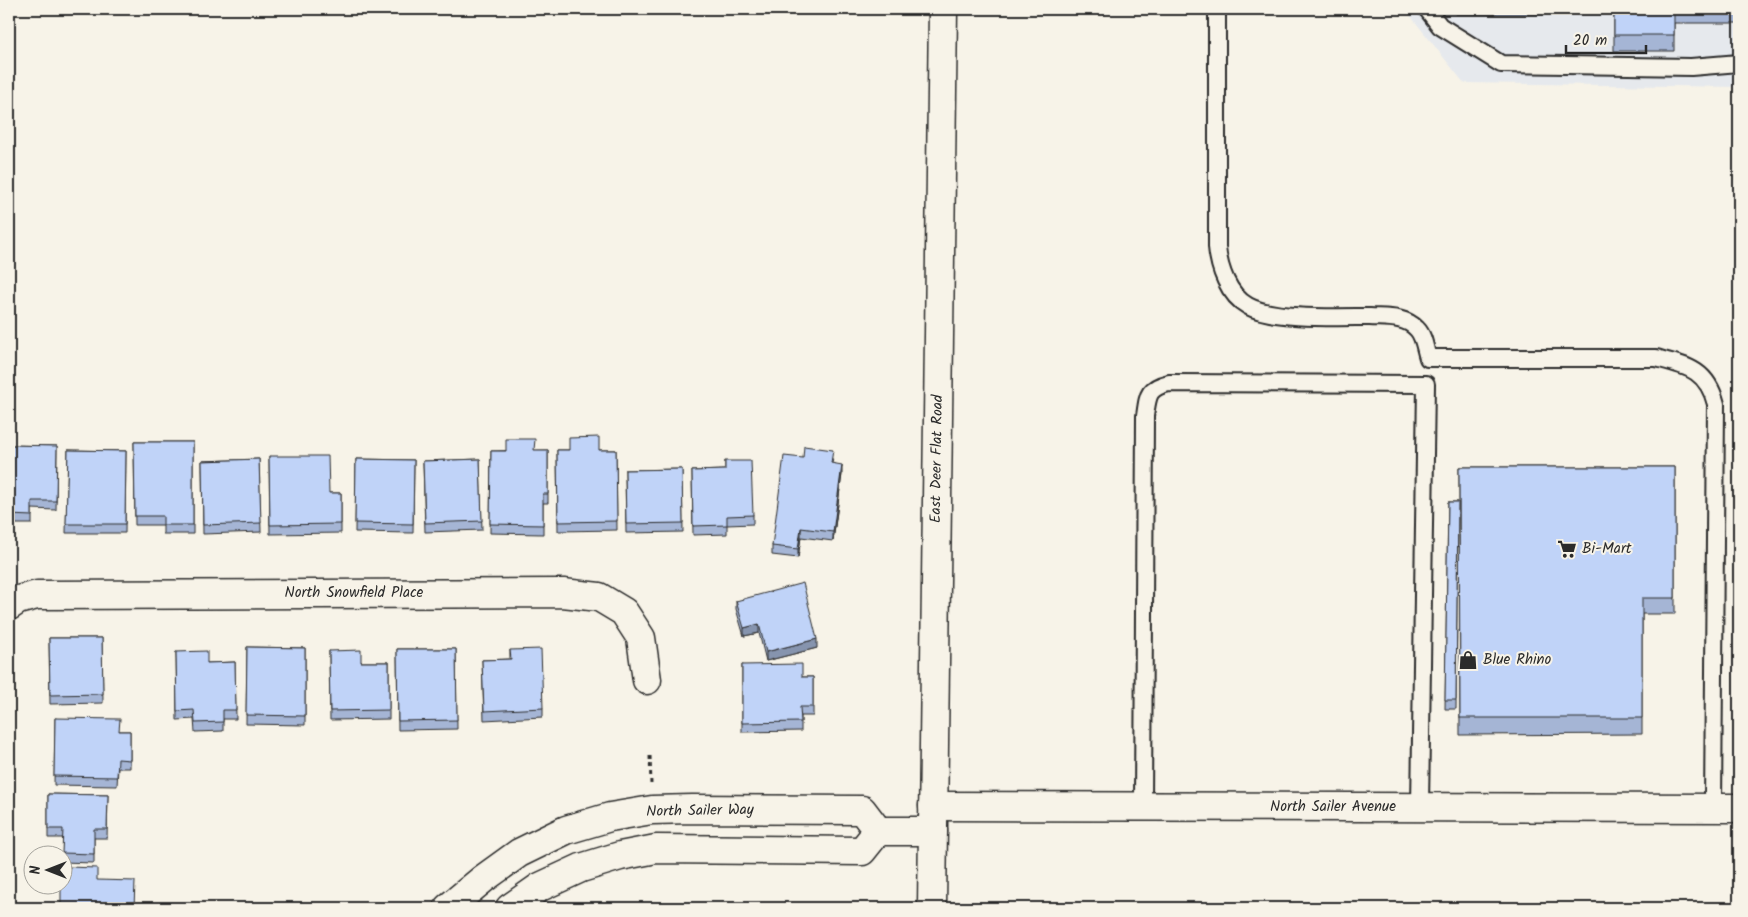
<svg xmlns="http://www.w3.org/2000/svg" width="1748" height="917" font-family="Kalam,sans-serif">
	<rect width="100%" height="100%" fill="#f7f3e8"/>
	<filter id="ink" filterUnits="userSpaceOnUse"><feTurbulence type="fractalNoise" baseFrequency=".02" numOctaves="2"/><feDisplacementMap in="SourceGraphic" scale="10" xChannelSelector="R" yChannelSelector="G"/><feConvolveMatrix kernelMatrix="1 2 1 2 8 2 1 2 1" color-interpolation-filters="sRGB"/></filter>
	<g filter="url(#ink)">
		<path fill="#e6e9ed" d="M1405,9H1739V87L1464,83Z"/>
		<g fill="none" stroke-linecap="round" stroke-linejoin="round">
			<g stroke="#2b2b2b" stroke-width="20">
				<g id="lane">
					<path d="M1217,9V247C1219,268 1228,295 1248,306C1273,320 1340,317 1370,317C1386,318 1405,316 1417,329C1424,336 1425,349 1428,358H1656C1687,366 1707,369 1716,404L1713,808"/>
					<path d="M1427,9L1440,26L1501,64L1691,67L1739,63"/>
					<path d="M1143,807L1145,416C1148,396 1147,388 1169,383L1426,384L1420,807"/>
				</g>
			</g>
			<g stroke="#2b2b2b" stroke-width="31">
				<g id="street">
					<path d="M9,606L18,600L37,595L563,593L599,597L624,612L641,638L647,680"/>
					<path d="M933,806L1733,808"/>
				</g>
			</g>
			<g stroke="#2b2b2b" stroke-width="31">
				<g id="secondary">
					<path d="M878,831H933"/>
					<path d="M448,908L483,879L519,853L566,830L610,817L652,810L692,809L862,810L878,831"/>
					<path d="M510,908L540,887L581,868L620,856L656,849L862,851L878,831"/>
					<path d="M932,908L943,9"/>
				</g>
			</g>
			<path stroke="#2b2b2b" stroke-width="3" stroke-dasharray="4 4" stroke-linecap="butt" d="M650,756L651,784"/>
			<use href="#lane" stroke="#f7f3e8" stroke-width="16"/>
			<use href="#street" stroke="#f7f3e8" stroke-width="28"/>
			<use href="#secondary" stroke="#f7f3e8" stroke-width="28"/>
		</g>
		<g fill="#a5b5d5" stroke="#2b2b2b">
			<path d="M1456,9H1739V23H1674V51H1614V14H1456Z"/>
			<path d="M134,442H193V534H163V525H135Z"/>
			<path d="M9,445L57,446L56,510L32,509V524H9Z"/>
			<path d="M68,450L126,451L125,533H66Z"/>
			<path d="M548,450V503H543V534L490,533L491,451Z"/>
			<path d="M557,450H616L617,530L558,531Z"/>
			<path d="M269,456L329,493H341V533L270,534Z"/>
			<path d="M803,458L833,459L832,463L842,474L833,541L801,537L798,558L772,555V546Z"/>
			<path d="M259,459L261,532L203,534L202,461Z"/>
			<path d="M356,459L414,460L413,533L355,532Z"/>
			<path d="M480,459L482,530L425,532L423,461Z"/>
			<path d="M725,461L753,515V524L727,525V534L693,535L692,471L725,470Z"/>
			<path d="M1459,467H1675V614H1642V734L1460,735Z"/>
			<path d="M682,469L683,532L626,533L625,470Z"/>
			<path d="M1448,502H1458L1456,709H1445Z"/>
			<path d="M736,601L817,648L766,661L759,633L744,636L736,609Z"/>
			<path d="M49,638H102L103,703L50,704Z"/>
			<path d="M247,647L305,648V725L246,724Z"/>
			<path d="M397,649H456L457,729L398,730Z"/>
			<path d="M510,650L543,708V717L484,720L482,660L510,659Z"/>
			<path d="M329,651L361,662H389V719L330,720Z"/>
			<path d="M176,652L207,663L235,662L236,719H223V731L195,732L194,719L177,720Z"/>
			<path d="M742,665L802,677H813V716H801V731L742,732Z"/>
			<path d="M55,718L119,731H130V768H118L117,786L54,785Z"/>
			<path d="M48,794L108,795L107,838H94V863L62,862L63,838H48Z"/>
		</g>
		<g fill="#8694ae" stroke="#2b2b2b">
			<path d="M842,465V474L833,541V532Z"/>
			<path d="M801,528V537L798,558V549Z"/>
			<path d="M759,624V633L744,636V628Z"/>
			<path d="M817,639V648L766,661V652Z"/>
		</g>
		<g fill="#c0d3f8" stroke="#2b2b2b">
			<rect x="1614" y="9" width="60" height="26"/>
			<path d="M599,437V450H616L617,521L558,522L557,450H569V438Z"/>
			<path d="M506,439H535L534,450H548V494H543V525L490,524L491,451H506Z"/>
			<path d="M134,442H193V525H163V516H135Z"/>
			<path d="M9,445L57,446L56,501H32V516L9,515Z"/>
			<path d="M804,446L833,450L831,463L842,465L833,532L801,528L798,549L772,546L784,456L803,458Z"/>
			<path d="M68,450L126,451L125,524H66Z"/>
			<path d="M269,456H328L329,493H341V524L270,525Z"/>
			<path d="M259,459L261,523L203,525L202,461Z"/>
			<path d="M356,459L414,460L413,524L355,523Z"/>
			<path d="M480,459L482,521L425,523L423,461Z"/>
			<path d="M725,461H751L753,515L727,516V525L693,526L692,471L725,470Z"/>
			<path d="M1459,467H1675V598H1642V718H1460Z"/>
			<path d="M682,469L683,523L626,524L625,470Z"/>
			<path d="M1448,502H1458L1456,700H1445Z"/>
			<path d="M803,583L817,639L766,652L759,624L744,628L736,601Z"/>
			<path d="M49,638H102L103,694L50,695Z"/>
			<path d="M247,647L305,648V716L246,715Z"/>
			<path d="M397,649H456L457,720L398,721Z"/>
			<path d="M541,649L543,708L484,711L482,660L511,659L510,650Z"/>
			<path d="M361,650V662H389V710L330,711L329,651Z"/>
			<path d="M207,651V663L235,662L236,710H223V722L195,723L194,710L177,711L176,652Z"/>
			<path d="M802,664V677H813V707H800L801,722L742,723V665Z"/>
			<path d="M55,718L120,719L119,731H130V760L118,759L117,777L54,776Z"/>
			<path d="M48,794L108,795L107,829H94V854L62,853L63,829H48Z"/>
			<path d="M68,867L97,868V880L135,881L134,908H61V884H62V881H68Z"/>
		</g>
	</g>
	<defs>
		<g id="supermarket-bare" transform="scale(1.5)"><path d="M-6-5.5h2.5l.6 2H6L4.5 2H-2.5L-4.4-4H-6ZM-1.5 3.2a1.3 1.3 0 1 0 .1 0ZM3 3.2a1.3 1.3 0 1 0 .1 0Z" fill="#2b2b2b" stroke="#f7f3e8" stroke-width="2.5" paint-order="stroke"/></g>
		<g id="shop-bare" transform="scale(1.5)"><path d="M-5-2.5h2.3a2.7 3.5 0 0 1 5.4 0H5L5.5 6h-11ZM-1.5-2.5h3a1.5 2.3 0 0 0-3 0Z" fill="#2b2b2b" stroke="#f7f3e8" stroke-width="2.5" paint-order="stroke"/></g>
	</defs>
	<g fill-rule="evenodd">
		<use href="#supermarket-bare" x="1567" y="549"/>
		<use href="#shop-bare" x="1468" y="660"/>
	</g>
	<g text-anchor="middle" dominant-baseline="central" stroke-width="4" stroke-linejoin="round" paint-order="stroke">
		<g font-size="15" fill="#2b2b2b" stroke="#f7f3e8">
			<text transform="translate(937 459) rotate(-89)">East Deer Flat Road</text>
			<text x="354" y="593">North Snowfield Place</text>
			<text x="1333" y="807">North Sailer Avenue</text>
			<text transform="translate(700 811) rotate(-1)">North Sailer Way</text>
		</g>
		<g font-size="15" fill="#2b2b2b" stroke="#f7f3e8" text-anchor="start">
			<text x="1582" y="549">Bi-Mart</text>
			<text x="1483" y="660">Blue Rhino</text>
		</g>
	</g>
	<rect width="1748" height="917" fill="none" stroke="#f7f3e8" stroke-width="30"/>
	<rect x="15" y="15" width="1718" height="887" fill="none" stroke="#2b2b2b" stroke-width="2" filter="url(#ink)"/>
	<g transform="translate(48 870) rotate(270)"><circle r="24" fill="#f7f3e8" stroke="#a5a39c"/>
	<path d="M0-4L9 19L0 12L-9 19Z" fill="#2b2b2b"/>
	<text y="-8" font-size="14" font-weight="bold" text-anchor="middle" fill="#2b2b2b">N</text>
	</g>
	<path d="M1566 45v8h80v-8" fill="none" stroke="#2b2b2b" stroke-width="2.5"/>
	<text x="1573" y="45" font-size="15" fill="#2b2b2b" stroke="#f7f3e8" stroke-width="4" paint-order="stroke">20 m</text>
</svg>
